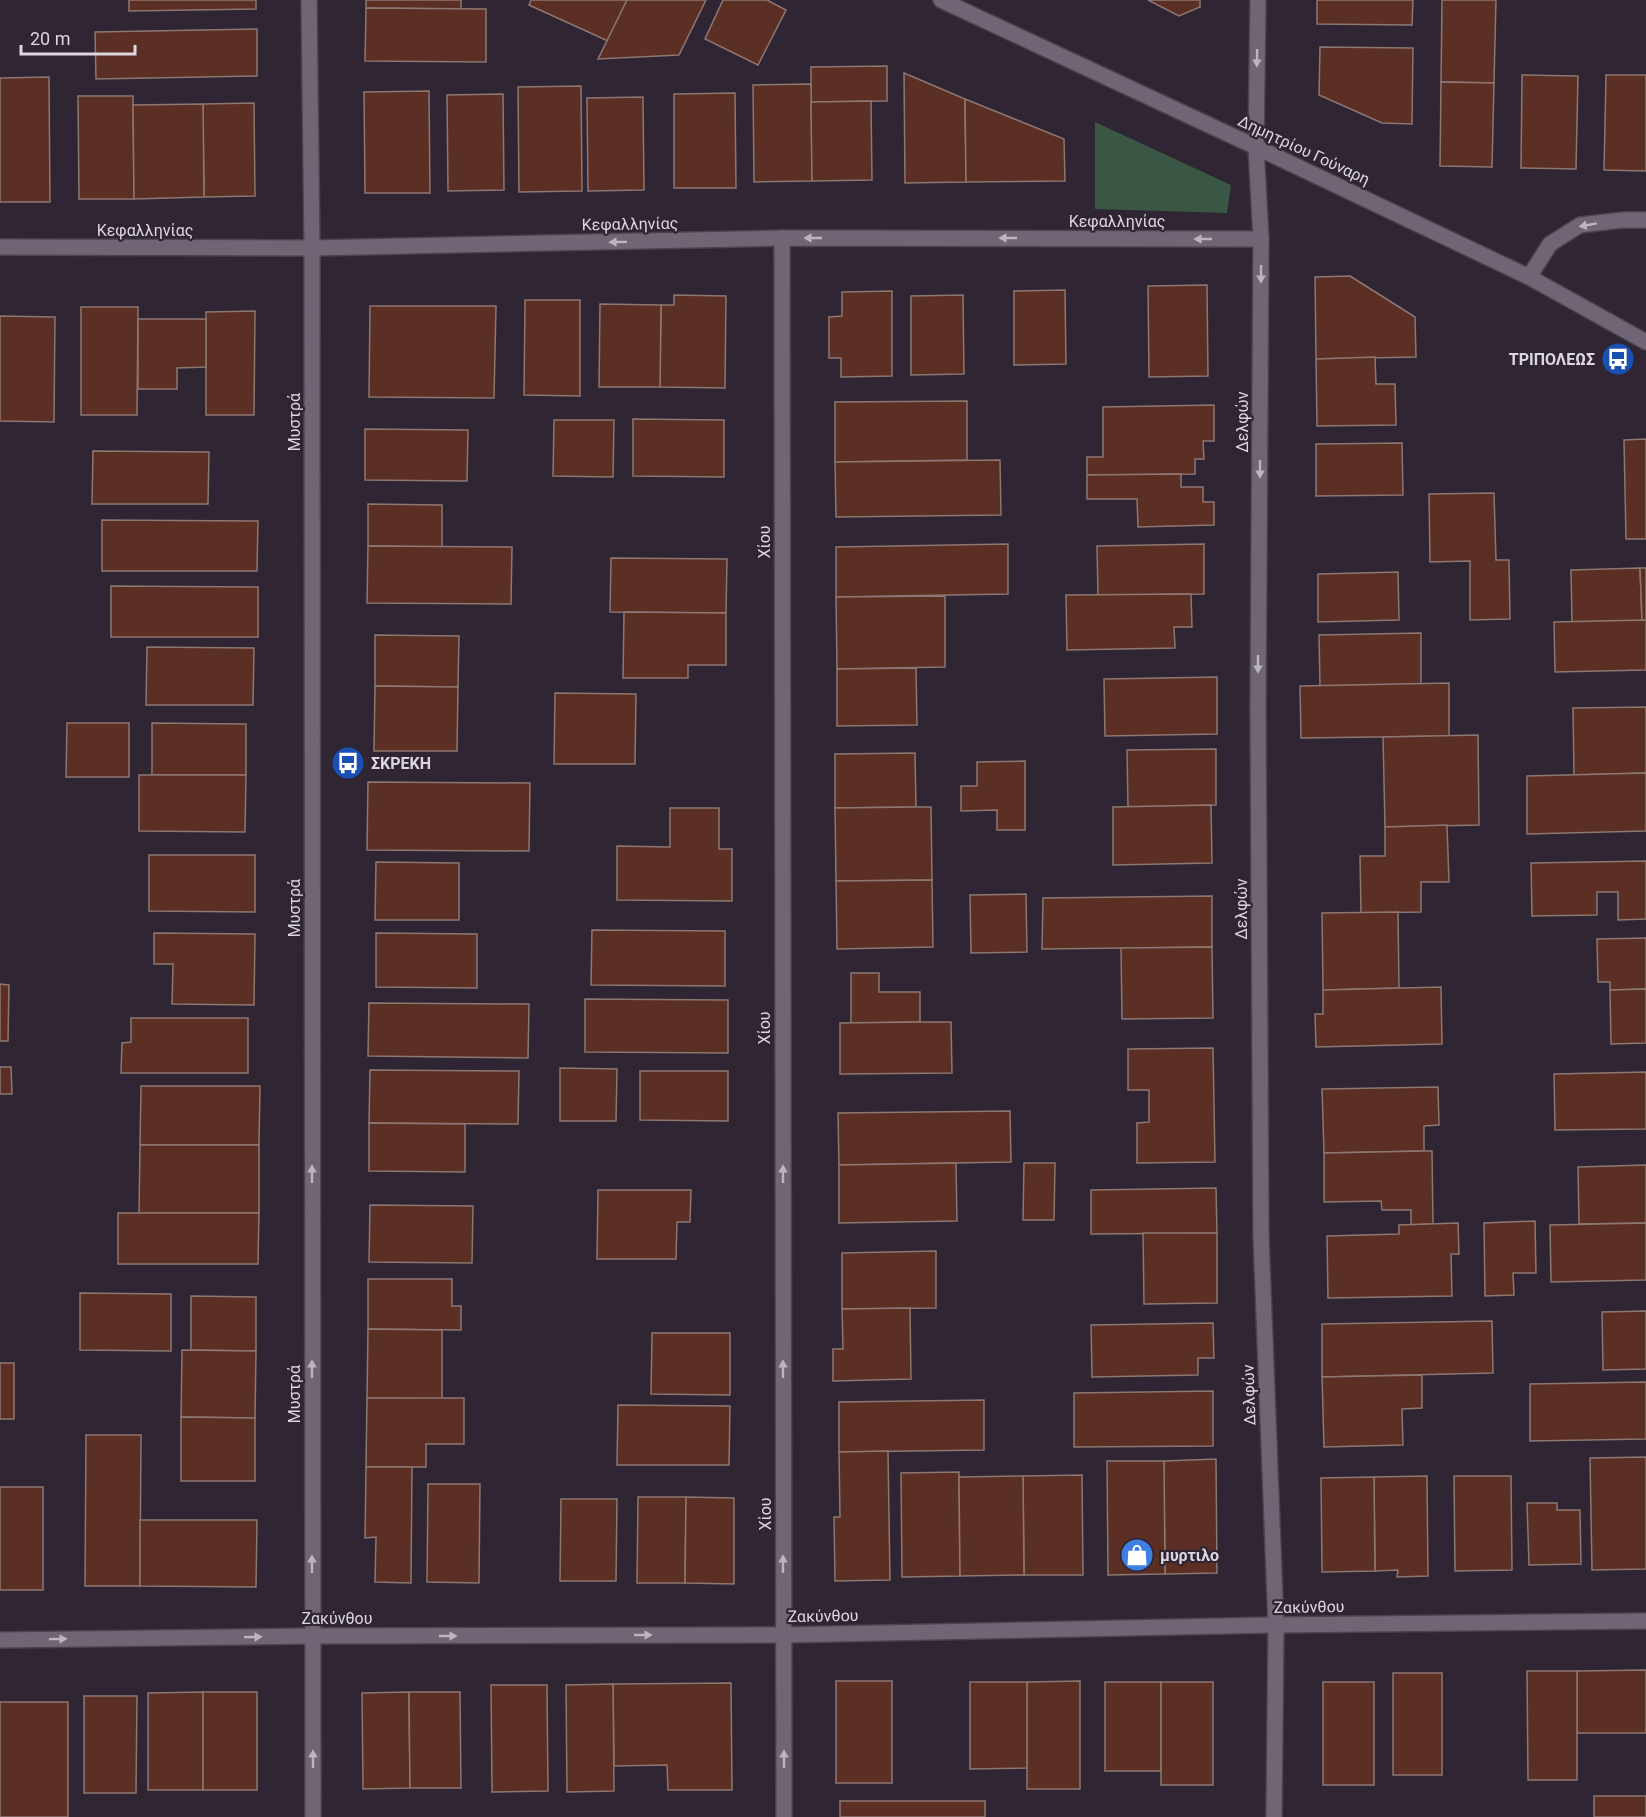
<svg xmlns="http://www.w3.org/2000/svg" width="1646" height="1817" font-family="Roboto,sans-serif">
	<rect width="100%" height="100%" fill="#2f2533"/>
	<path fill="#395744" d="M1095,122L1231,185L1227,213L1095,209Z"/>
	<g fill="#5c2f25" stroke="#8d7772" stroke-width="1.5">
		<path d="M129,0H256V9L129,11Z"/>
		<path d="M366,0H461V9L366,8Z"/>
		<path d="M531,0H627L608,41L529,5Z"/>
		<path d="M627,0H706L679,55L598,59Z"/>
		<path d="M723,0H767L786,10L758,65L705,39Z"/>
		<path d="M1148,0H1200V7L1179,16Z"/>
		<path d="M1317,0H1413L1412,25L1317,24Z"/>
		<path d="M1442,0H1496L1494,83L1441,82Z"/>
		<path d="M366,8L486,9V62L365,61Z"/>
		<path d="M257,29V76L96,79L95,32Z"/>
		<path d="M1320,47L1413,48L1412,124L1382,123L1319,95Z"/>
		<path d="M887,66V101L811,102V67Z"/>
		<path d="M904,73L965,99L966,182L905,183Z"/>
		<path d="M1522,75L1578,76L1576,169L1521,168Z"/>
		<path d="M1606,75H1646V171L1604,170Z"/>
		<path d="M49,77L50,202H0V78Z"/>
		<path d="M1441,82L1494,83L1492,167L1440,166Z"/>
		<path d="M811,84L812,181L754,182L753,85Z"/>
		<path d="M581,86L582,191L519,192L518,87Z"/>
		<path d="M429,91L430,193H365L364,92Z"/>
		<path d="M735,93L736,188H674V94Z"/>
		<path d="M503,94L504,190L448,191L447,95Z"/>
		<path d="M78,96H133L134,199H79Z"/>
		<path d="M643,97L644,190L588,191L587,98Z"/>
		<path d="M965,99L1064,139L1065,181L966,182Z"/>
		<path d="M871,101L872,180L812,181L811,102Z"/>
		<path d="M254,103L255,196L204,197L203,104Z"/>
		<path d="M203,104L204,197L134,199L133,105Z"/>
		<path d="M1350,276L1415,317L1416,357L1316,359L1315,277Z"/>
		<path d="M1207,285L1208,376L1149,377L1148,286Z"/>
		<path d="M1065,290L1066,364L1014,365V291Z"/>
		<path d="M892,291V376L841,377V358H829V317L842,316V292Z"/>
		<path d="M674,295L726,296L725,388L660,387L661,305H674Z"/>
		<path d="M963,295L964,374L911,375V296Z"/>
		<path d="M525,300H580V396L524,395Z"/>
		<path d="M600,304L661,305L660,387H599Z"/>
		<path d="M370,306H496L494,398L369,397Z"/>
		<path d="M81,307H138L137,415H81Z"/>
		<path d="M255,311L254,415H206V312Z"/>
		<path d="M0,316L55,317L54,422L0,421Z"/>
		<path d="M138,319H206V367L177,368V389H138Z"/>
		<path d="M1375,357L1376,384H1395L1396,425L1317,426L1316,359Z"/>
		<path d="M967,401V460L835,462V402Z"/>
		<path d="M1214,405V441H1203L1204,459H1195V474L1087,475V457H1103V407Z"/>
		<path d="M633,419L724,420V477L633,476Z"/>
		<path d="M554,420H614L613,477L553,476Z"/>
		<path d="M365,429L468,430L467,481L365,480Z"/>
		<path d="M1646,439V539H1626L1624,440Z"/>
		<path d="M1402,443L1403,495L1316,496V444Z"/>
		<path d="M93,451L209,452L208,504H92Z"/>
		<path d="M1000,460L1001,515L836,517L835,462Z"/>
		<path d="M1181,474V487H1203V502H1214V525L1138,527L1137,499H1087V475Z"/>
		<path d="M1494,493L1496,560H1509L1510,619L1470,620V561L1430,562L1429,494Z"/>
		<path d="M368,504L442,505V547L368,546Z"/>
		<path d="M102,520L258,521L257,571H102Z"/>
		<path d="M1008,544V594L836,597V547Z"/>
		<path d="M1204,544V594L1098,595L1097,546Z"/>
		<path d="M368,546L512,547L511,604L367,603Z"/>
		<path d="M611,558L727,559L726,613L610,612Z"/>
		<path d="M1640,568L1642,621L1572,622L1571,570Z"/>
		<path d="M1640,568H1646V620L1642,621Z"/>
		<path d="M1398,572L1399,620L1318,622V574Z"/>
		<path d="M111,586L258,587V637H111Z"/>
		<path d="M1191,594L1192,627H1174L1175,648L1067,650L1066,595Z"/>
		<path d="M945,596V667L837,669L836,597Z"/>
		<path d="M624,612L726,613V665H688V678H623Z"/>
		<path d="M1646,620V670L1555,672L1554,622Z"/>
		<path d="M1421,633V684L1320,686L1319,635Z"/>
		<path d="M375,635L459,636L458,687L375,686Z"/>
		<path d="M147,647L254,648L253,705H146Z"/>
		<path d="M916,668L917,725L837,726V669Z"/>
		<path d="M1217,677V734L1105,736L1104,679Z"/>
		<path d="M1449,683V736L1301,738L1300,686Z"/>
		<path d="M375,686L458,687L457,751H374Z"/>
		<path d="M555,693L636,694L635,764H554Z"/>
		<path d="M1646,707V773L1574,775L1573,708Z"/>
		<path d="M67,723H129V777H66Z"/>
		<path d="M152,723L246,724V775H152Z"/>
		<path d="M1478,735L1479,825L1385,827L1383,737Z"/>
		<path d="M1216,749V805L1128,807L1127,750Z"/>
		<path d="M915,753L916,807L835,808V754Z"/>
		<path d="M1025,761V830H997V810L961,811V786H977V762Z"/>
		<path d="M1646,773V831L1527,834V776Z"/>
		<path d="M139,775H246L245,832L139,831Z"/>
		<path d="M368,782L530,783L529,851L367,850Z"/>
		<path d="M1211,805L1212,863L1113,865V807Z"/>
		<path d="M916,807H931L932,880L836,881L835,808Z"/>
		<path d="M670,808H719V849H732V901L617,900V846L670,847Z"/>
		<path d="M1447,825L1449,882H1421V912L1361,913L1360,856H1385V827Z"/>
		<path d="M149,855H255V912L149,911Z"/>
		<path d="M1646,861V919L1618,920V892H1597V915L1532,916L1531,863Z"/>
		<path d="M376,862L459,863V920H375Z"/>
		<path d="M932,880L933,947L837,949L836,881Z"/>
		<path d="M1026,894L1027,952L971,953L970,895Z"/>
		<path d="M1212,896V947L1042,949L1043,898Z"/>
		<path d="M1398,912L1399,988L1323,990L1322,913Z"/>
		<path d="M592,930L725,931V986L591,985Z"/>
		<path d="M154,933L255,934L254,1005L172,1004L173,964H154Z"/>
		<path d="M376,933L477,934V988L376,987Z"/>
		<path d="M1646,938V989L1610,990V982H1598L1597,939Z"/>
		<path d="M1212,947L1213,1018L1122,1019L1121,948Z"/>
		<path d="M851,973H879V992H920V1022L851,1023Z"/>
		<path d="M0,984L9,985L8,1041H0Z"/>
		<path d="M1441,987L1442,1044L1316,1047L1315,1014H1323V990Z"/>
		<path d="M1646,989V1043L1611,1044L1610,990Z"/>
		<path d="M585,999L728,1000V1053L585,1052Z"/>
		<path d="M369,1003L529,1004L528,1058L368,1056Z"/>
		<path d="M131,1018H248V1073H121L122,1043L131,1042Z"/>
		<path d="M920,1022H951L952,1073L840,1074V1023Z"/>
		<path d="M1213,1048L1215,1162L1137,1163V1123L1149,1122V1090H1128V1049Z"/>
		<path d="M0,1067H11L12,1094H0Z"/>
		<path d="M560,1068L617,1069L616,1121H560Z"/>
		<path d="M370,1070L519,1071L518,1124L369,1123Z"/>
		<path d="M640,1071H728V1121L640,1120Z"/>
		<path d="M1646,1072V1129L1555,1130L1554,1074Z"/>
		<path d="M141,1086H260L259,1145H140Z"/>
		<path d="M1438,1087L1439,1125L1424,1126V1151L1324,1153L1322,1089Z"/>
		<path d="M1010,1111L1011,1162L839,1165L838,1113Z"/>
		<path d="M369,1123L465,1124V1172L369,1171Z"/>
		<path d="M140,1145H259V1213H139Z"/>
		<path d="M1424,1151H1432L1433,1224L1411,1225V1210H1382L1381,1201L1324,1202V1153Z"/>
		<path d="M956,1163L957,1221L839,1223V1165Z"/>
		<path d="M1024,1163H1055L1054,1220H1023Z"/>
		<path d="M1646,1165V1223L1579,1224L1578,1167Z"/>
		<path d="M1216,1188L1217,1233L1091,1234V1190Z"/>
		<path d="M598,1190H691L690,1222H677L676,1259H597Z"/>
		<path d="M370,1205L473,1206L472,1263L369,1262Z"/>
		<path d="M118,1213H259L258,1264H118Z"/>
		<path d="M1535,1221L1536,1273H1513L1514,1295L1485,1296L1484,1223Z"/>
		<path d="M1458,1223L1459,1254H1451L1452,1296L1328,1298L1327,1236L1399,1234V1225Z"/>
		<path d="M1646,1223V1280L1551,1282L1550,1225Z"/>
		<path d="M1143,1233H1217V1303L1144,1304Z"/>
		<path d="M936,1251V1308L842,1309V1253Z"/>
		<path d="M368,1279H452V1306H461V1330L368,1329Z"/>
		<path d="M80,1293L171,1294V1351L80,1350Z"/>
		<path d="M191,1296L256,1297V1351L191,1350Z"/>
		<path d="M910,1308L911,1379L833,1381V1349H843L842,1309Z"/>
		<path d="M1646,1311V1369L1603,1370L1602,1312Z"/>
		<path d="M1492,1321L1493,1373L1322,1377V1324Z"/>
		<path d="M1213,1323L1214,1358H1198V1375L1092,1377L1091,1325Z"/>
		<path d="M368,1329L442,1330V1399L367,1398Z"/>
		<path d="M652,1333H730V1395L651,1394Z"/>
		<path d="M182,1350L256,1351L255,1418L181,1417Z"/>
		<rect x="0" y="1363" width="14" height="56"/>
		<path d="M1422,1375V1408L1402,1409L1403,1445L1324,1447L1322,1377Z"/>
		<path d="M1646,1382V1439L1530,1441V1384Z"/>
		<path d="M1213,1391V1446L1074,1447V1393Z"/>
		<path d="M367,1398H464V1444H426V1467H366Z"/>
		<path d="M984,1400V1450L839,1452V1402Z"/>
		<path d="M618,1405L730,1406L729,1465H617Z"/>
		<path d="M181,1417L255,1418V1481H181Z"/>
		<path d="M86,1435H141L140,1586H85Z"/>
		<path d="M888,1451L890,1580L835,1581L834,1517H840L839,1452Z"/>
		<path d="M1646,1457V1569L1592,1570L1590,1458Z"/>
		<path d="M1216,1459L1217,1573L1165,1574L1164,1461Z"/>
		<path d="M1107,1461H1164L1165,1574L1108,1575Z"/>
		<path d="M366,1467H412L411,1583L375,1582L376,1537L365,1538Z"/>
		<path d="M959,1472L960,1576L902,1577L901,1473Z"/>
		<path d="M1082,1475L1083,1575H1024L1023,1476Z"/>
		<path d="M1023,1476L1024,1575L960,1576L959,1477Z"/>
		<path d="M1427,1476L1428,1576L1397,1577L1398,1570L1375,1571L1374,1477Z"/>
		<path d="M1454,1476H1511L1512,1570L1455,1571Z"/>
		<path d="M1374,1477L1375,1571L1322,1572L1321,1478Z"/>
		<path d="M428,1484H480L479,1583L427,1582Z"/>
		<rect x="0" y="1487" width="43" height="103"/>
		<path d="M638,1497H686L685,1583H637Z"/>
		<path d="M686,1497L734,1498V1584L685,1583Z"/>
		<path d="M561,1499H617L616,1581H560Z"/>
		<path d="M1527,1503H1557V1510H1580L1581,1564L1529,1565Z"/>
		<path d="M140,1520H257L256,1587L140,1586Z"/>
		<path d="M1646,1670V1733H1577V1671Z"/>
		<path d="M1527,1671H1577V1780H1528Z"/>
		<rect x="1393" y="1673" width="49" height="102"/>
		<rect x="836" y="1681" width="56" height="102"/>
		<path d="M1080,1681V1789H1027V1682Z"/>
		<path d="M970,1682H1027V1768L970,1769Z"/>
		<rect x="1105" y="1682" width="56" height="89"/>
		<rect x="1161" y="1682" width="52" height="103"/>
		<rect x="1323" y="1682" width="51" height="103"/>
		<path d="M731,1683L732,1790H668L667,1765L614,1766L613,1684Z"/>
		<path d="M613,1684L614,1791L567,1792L566,1685Z"/>
		<path d="M491,1685H547L548,1791L492,1792Z"/>
		<path d="M203,1692V1790H148V1693Z"/>
		<rect x="203" y="1692" width="54" height="98"/>
		<path d="M409,1692L410,1788L363,1789L362,1693Z"/>
		<path d="M409,1692H460L461,1788H410Z"/>
		<path d="M84,1696H137L136,1793H84Z"/>
		<rect x="0" y="1702" width="68" height="115"/>
		<rect x="1594" y="1796" width="52" height="21"/>
		<rect x="840" y="1801" width="145" height="16"/>
	</g>
	<g fill="none" stroke-linecap="round" stroke-linejoin="round">
		<g stroke="#4a424e" stroke-width="18">
			<g id="street">
				<path d="M309,0L312,248L313,1817"/>
				<path d="M1258,0L1256,147L1261,239L1258,708L1261,1237L1276,1625L1274,1817"/>
				<path d="M782,238L784,1817"/>
				<path d="M0,247L312,248L782,238L1261,239"/>
				<path d="M1529,277L1550,244L1580,225L1623,220H1646"/>
				<path d="M0,1640L312,1636L783,1635L1276,1625L1646,1621"/>
			</g>
		</g>
		<g stroke="#4a424e" stroke-width="18">
			<path id="secondary" d="M941,0L1256,147L1529,277L1646,342"/>
		</g>
		<use href="#street" stroke="#706575" stroke-width="15"/>
		<use href="#secondary" stroke="#706575" stroke-width="15"/>
	</g>
	<defs><path id="oneway-solid" d="M-6-.8H1V-3.2L6.5 0L1 3.2V.8H-6Z" transform="scale(1.5)"/></defs>
	<g fill="#bcb4bf">
		<use href="#oneway-solid" transform="translate(1257 58) rotate(91)"/>
		<use href="#oneway-solid" transform="translate(1588 225) rotate(170)"/>
		<use href="#oneway-solid" transform="translate(813 238) rotate(-180)"/>
		<use href="#oneway-solid" transform="translate(1008 238) rotate(-180)"/>
		<use href="#oneway-solid" transform="translate(1203 239) rotate(-180)"/>
		<use href="#oneway-solid" transform="translate(618 242) rotate(179)"/>
		<use href="#oneway-solid" transform="translate(1261 274) rotate(90)"/>
		<use href="#oneway-solid" transform="translate(1260 469) rotate(90)"/>
		<use href="#oneway-solid" transform="translate(1258 664) rotate(90)"/>
		<use href="#oneway-solid" transform="translate(312 1174) rotate(-90)"/>
		<use href="#oneway-solid" transform="translate(783 1174) rotate(-90)"/>
		<use href="#oneway-solid" transform="translate(312 1369) rotate(-90)"/>
		<use href="#oneway-solid" transform="translate(783 1369) rotate(-90)"/>
		<use href="#oneway-solid" transform="translate(312 1564) rotate(-90)"/>
		<use href="#oneway-solid" transform="translate(783 1564) rotate(-90)"/>
		<use href="#oneway-solid" transform="translate(643 1635)"/>
		<use href="#oneway-solid" transform="translate(448 1636)"/>
		<use href="#oneway-solid" transform="translate(253 1637) rotate(-1)"/>
		<use href="#oneway-solid" transform="translate(58 1639) rotate(-1)"/>
		<use href="#oneway-solid" transform="translate(313 1759) rotate(-90)"/>
		<use href="#oneway-solid" transform="translate(784 1759) rotate(-90)"/>
	</g>
	<defs>
		<g id="bus-disc" transform="scale(1.725)"><circle r="9.5" fill="#1a4fb4" stroke="#2f2533"/><path d="M-5-6H5V4H4V6H2V4H-2V6H-4V4H-5ZM-3.5-4V0h7V-4ZM-3.5 1.2v1.5H-2V1.2ZM2 1.2v1.5H3.5V1.2Z" fill="#fff"/></g>
		<g id="shop-disc" transform="scale(1.725)"><circle r="9.5" fill="#3f7fe0" stroke="#2f2533"/><path d="M-5-2.5h2.3a2.7 3.5 0 0 1 5.4 0H5L5.5 6h-11ZM-1.5-2.5h3a1.5 2.3 0 0 0-3 0Z" fill="#fff"/></g>
	</defs>
	<g fill-rule="evenodd">
		<use href="#bus-disc" x="1618" y="359"/>
		<use href="#bus-disc" x="348" y="763"/>
		<use href="#shop-disc" x="1137" y="1555"/>
	</g>
	<g text-anchor="middle" dominant-baseline="central" stroke-width="4.5" stroke-linejoin="round" paint-order="stroke">
		<g font-size="16" fill="#ddd6df" stroke="#2f2533">
			<text transform="translate(1304 150) rotate(25)">Δημητρίου Γούναρη</text>
			<text x="1117" y="221">Κεφαλληνίας</text>
			<text transform="translate(630 224) rotate(-1)">Κεφαλληνίας</text>
			<text x="145" y="230">Κεφαλληνίας</text>
			<text transform="translate(294 422) rotate(-90)">Μυστρά</text>
			<text transform="translate(1242 422) rotate(-90)">Δελφών</text>
			<text transform="translate(764 542) rotate(-90)">Χίου</text>
			<text transform="translate(294 908) rotate(-90)">Μυστρά</text>
			<text transform="translate(1241 909) rotate(-90)">Δελφών</text>
			<text transform="translate(764 1028) rotate(-90)">Χίου</text>
			<text transform="translate(294 1394) rotate(-90)">Μυστρά</text>
			<text transform="translate(1249 1395) rotate(-92)">Δελφών</text>
			<text transform="translate(765 1514) rotate(-90)">Χίου</text>
			<text transform="translate(1309 1607) rotate(-1)">Ζακύνθου</text>
			<text transform="translate(823 1616) rotate(-1)">Ζακύνθου</text>
			<text x="337" y="1618">Ζακύνθου</text>
		</g>
		<g font-size="16" font-weight="bold" fill="#ddd6df" stroke="#2f2533" text-anchor="start">
			<text x="1595" y="359" text-anchor="end">ΤΡΙΠΟΛΕΩΣ</text>
			<text x="371" y="763">ΣΚΡΕΚΗ</text>
			<text x="1160" y="1555">μυρτιλο</text>
		</g>
	</g>
	<path d="M21 45v9h114v-9" fill="none" stroke="#ddd6df" stroke-width="3"/>
	<text x="30" y="45" font-size="18" fill="#ddd6df" stroke="#2f2533" stroke-width="4.5" paint-order="stroke">20 m</text>
</svg>
